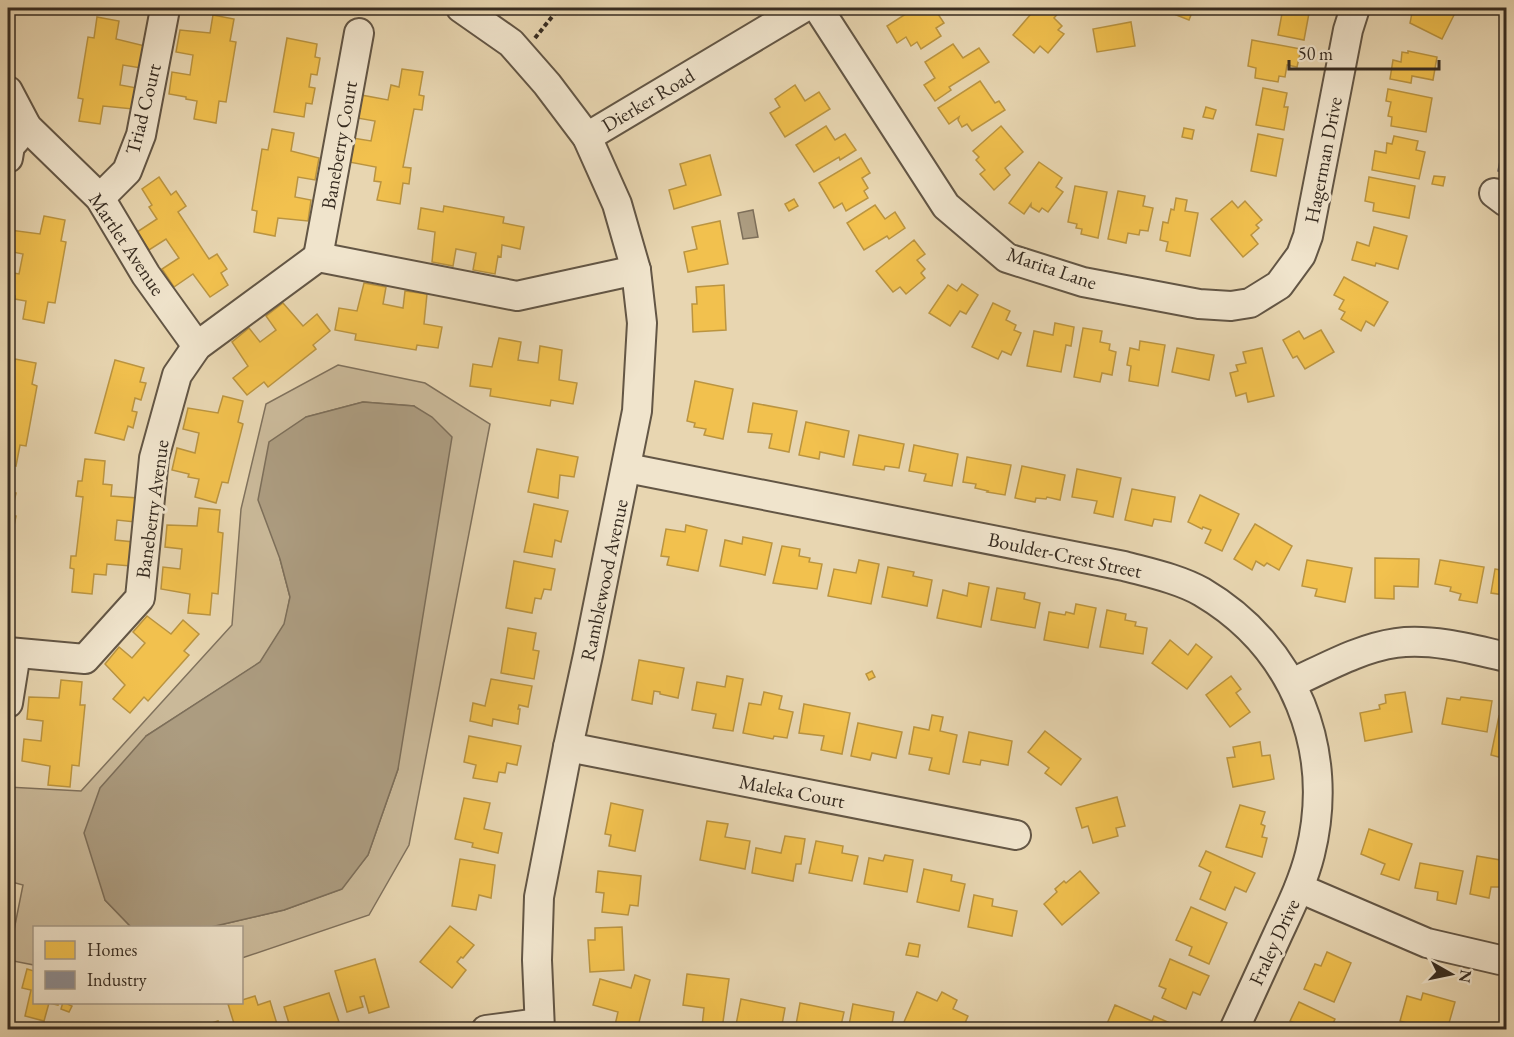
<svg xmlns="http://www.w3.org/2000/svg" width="1514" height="1037" font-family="'EB Garamond',serif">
	<rect width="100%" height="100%" fill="#e8d6b1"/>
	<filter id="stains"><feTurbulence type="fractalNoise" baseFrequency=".00333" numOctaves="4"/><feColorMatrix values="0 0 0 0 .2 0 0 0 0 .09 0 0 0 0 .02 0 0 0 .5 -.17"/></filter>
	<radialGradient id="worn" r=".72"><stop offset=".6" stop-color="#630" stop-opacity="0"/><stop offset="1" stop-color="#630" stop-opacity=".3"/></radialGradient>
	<path fill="#cab999" stroke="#80725d" stroke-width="1.5" d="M338,365L425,383L490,424L409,845L369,915L242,958V928L211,927L284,910L341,889L368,855L398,769L414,406L363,402L306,417L280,559L290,597L285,624L261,662L146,736L105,900L131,927L34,928V965L8,960L23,885L8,881V787L81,791L232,625L241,509L266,404Z"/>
	<g fill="#ac9c80" stroke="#7d6f5a" stroke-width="1.5">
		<path d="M753,210L758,237L743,239L738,213Z"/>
		<path d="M363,402L414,406L432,417L452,437L398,769L368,855L342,889L284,910L211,927H131L105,900L84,833L100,788L146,736L260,662L284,624L290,597L280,559L258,500L269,442L306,417Z"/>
	</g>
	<g fill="#f2c14e" stroke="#ba9440" stroke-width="1.5">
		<path d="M915,8H934L944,23L936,28L941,36L921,49L917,42L911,46L906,37L897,43L887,26Z"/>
		<path d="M1036,8H1058L1061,10L1054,18L1062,26L1058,30L1064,34L1048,53L1040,46L1034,53L1013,35Z"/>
		<path d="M1168,8H1206L1204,14L1193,10L1189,20L1166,11Z"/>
		<path d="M1283,8H1310L1304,40L1278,35Z"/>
		<path d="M1413,8H1453L1457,9L1442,39L1410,23Z"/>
		<path d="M213,15L234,19L230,41L236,42L226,102L219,101L216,123L194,119L197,101L186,99V97L169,94L172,72L190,75L193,55L176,52L180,30L210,33Z"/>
		<path d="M97,17L119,21L116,39L145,46L141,68L123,65L120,85L137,88L133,109L103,106L100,124L79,121L83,99L78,98L88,37L94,38Z"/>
		<path d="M1131,22L1135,46L1097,52L1093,29Z"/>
		<path d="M287,38L317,44L315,57L320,58L317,75L311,74L309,87L315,88L312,104L306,103L304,117L274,112Z"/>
		<path d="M1252,40L1301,49L1297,67L1287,65L1285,77L1279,76L1278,82L1255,78L1256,68L1248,66Z"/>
		<path d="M953,44L963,58L979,48L989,62L949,87L951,90L935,101L924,85L935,78L925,62Z"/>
		<path d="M1408,51L1437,57L1433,80L1412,76L1411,83L1390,79L1393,60L1401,62L1402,52L1408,53Z"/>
		<path d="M402,69L423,72L419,95L424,96L422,110L414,109L403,167L411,168L409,184L403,183L400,204L377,200L381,182L374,181L376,167L349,162L353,138L371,141L375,121L357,118L361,95L388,100L391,85L399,87Z"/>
		<path d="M980,81L995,103L999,101L1005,110L972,131L967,124L962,127L958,120L959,117L949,124L938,108Z"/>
		<path d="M795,85L805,101L819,92L830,109L785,137L770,113L780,107L775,99Z"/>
		<path d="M1263,88L1287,93L1284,107H1288L1284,130L1256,125Z"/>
		<path d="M1388,89L1432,98L1426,132L1391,126L1392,117L1388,116L1391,102L1386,101Z"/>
		<path d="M1206,107L1216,110L1213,119L1203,117Z"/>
		<path d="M826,126L835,140L845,134L856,150L840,160L839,157L814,172L796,145Z"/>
		<path d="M1001,126L1023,152L1005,168L1010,175L994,190L980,174L985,170L976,160L979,157L973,151Z"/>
		<path d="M1184,128L1194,130L1192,139L1182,137Z"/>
		<path d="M272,129L294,133L291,151L319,158L315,180L298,177L295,197L311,200L308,221L278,218L275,236L254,232L257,211L252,210L262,149L268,150Z"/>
		<path d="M1258,134L1283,139L1276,176L1251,171Z"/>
		<path d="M1394,136L1418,141L1416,150L1425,152L1419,179L1372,170L1375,151L1386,153L1387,143L1392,144Z"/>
		<path d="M710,155L721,195L674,209L669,190L686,185L680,164Z"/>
		<path d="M861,158L870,173L862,178L868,188L864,191L868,198L846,211L842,203L834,208L819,183Z"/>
		<path d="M1039,162L1062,178L1056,187L1063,192L1048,212L1042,208L1039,212L1031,207V204L1024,214L1009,203Z"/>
		<path d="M1434,176L1445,177L1443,186L1432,184Z"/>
		<path d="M159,177L171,195L176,191L186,206L178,212L209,259L217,254L227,269L221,273L228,285L210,297L193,274L174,287L162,269L179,258L166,239L149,250L137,232L157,219L149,207L152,205L142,189Z"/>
		<path d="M1369,177L1415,186L1409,218L1373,211L1374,203L1365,201Z"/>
		<path d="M1075,186L1107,192L1098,238L1081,234L1082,229L1076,228L1077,224L1068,222Z"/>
		<path d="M1118,191L1145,196L1143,206L1153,208L1148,231L1140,230L1139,235L1128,233L1126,243L1108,239Z"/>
		<path d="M1176,198L1187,200L1185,211L1198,213L1190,256L1166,251L1168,242L1160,240L1163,222L1168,223L1171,209L1174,210Z"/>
		<path d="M794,199L798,206L789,211L785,204Z"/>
		<path d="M1232,201L1238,208L1245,201L1262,220L1256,225L1259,228L1251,235L1258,244L1243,257L1211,219Z"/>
		<path d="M875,205L885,219L895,212L905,228L889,239L887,236L864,250L847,223Z"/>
		<path d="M444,206L504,217L503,223L524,227L520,249L502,245L501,257L498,256L495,274L473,270L476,253L456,249L453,266L432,262L435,232L418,229L421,208L443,212Z"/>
		<path d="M44,216L65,220L61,241L66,242L55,303L48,302L44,323L23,319L26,301L15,299V296L8,295V272L19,274L23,254L8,251L10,230L40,234Z"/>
		<path d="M720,221L728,264L688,272L684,252L697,249L692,227Z"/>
		<path d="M1374,227L1407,236L1398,269L1376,263L1375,266L1352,260L1357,242L1369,246Z"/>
		<path d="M914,240L925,254L917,260L925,269L921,273L925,278L906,294L900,287L893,292L876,271Z"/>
		<path d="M1344,277L1388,302L1374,326L1366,321L1361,331L1341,319L1345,312L1339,309L1344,300L1334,295Z"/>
		<path d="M364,283L386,287L383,304L403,308L405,291L427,294L424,324L442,327L438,348L417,345L416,350L355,340L356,334L335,330L339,308L357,311Z"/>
		<path d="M962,284L978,295L966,314L960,311L950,326L929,313L948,285L957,291Z"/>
		<path d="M724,285L726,330L693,332L692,304H697L696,287Z"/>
		<path d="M283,303L303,326L317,314L330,331L313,345L316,349L268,387L264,382L247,395L233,378L248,366L232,342L249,328L260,342L276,330L266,316Z"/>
		<path d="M993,303L1010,311L1006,320L1016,325L1014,330L1021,333L1011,355L1002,351L998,359L972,347Z"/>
		<path d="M1055,323L1074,327L1071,346L1066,345L1061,372L1027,366L1034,331L1053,335Z"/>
		<path d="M1083,328L1102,331L1100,342L1110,344L1109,350L1116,352L1112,375L1102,373L1100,382L1074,377Z"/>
		<path d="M1321,330L1334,352L1305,369L1297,356L1293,358L1283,340L1299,331L1304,339Z"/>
		<path d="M499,338L521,342L518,360L538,363L540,346L562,350L559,380L577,383L573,404L551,400L550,406L490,396L491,389L470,386L473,364L492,367Z"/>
		<path d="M1140,341L1165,345L1158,386L1129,381L1131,366L1127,365L1130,348L1139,350Z"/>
		<path d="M1177,348L1214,355L1209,380L1172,372Z"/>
		<path d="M1262,348L1274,396L1248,402L1246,393L1236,396L1230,373L1238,371L1236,365L1246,363L1243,352Z"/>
		<path d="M15,359L36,363L32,384L37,386L26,446L20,445L16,466L8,464V376L12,377Z"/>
		<path d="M115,360L144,368L140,382L146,383L141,400L135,398L132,411L137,412L133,428L128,426L124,440L95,433Z"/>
		<path d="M695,381L733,389L723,439L704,435L706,429L694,427L695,423L687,421Z"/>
		<path d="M223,396L243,401L238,422L243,424L228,483L222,482L216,503L195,497L199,479L188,477L189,474L172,470L177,448L195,453L199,433L183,429L188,408L218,413Z"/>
		<path d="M753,403L797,411L789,452L769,448L772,434L748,432Z"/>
		<path d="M806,422L849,431L844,457L820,452L819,459L799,455Z"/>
		<path d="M859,435L904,444L899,468L885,466L884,470L853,465Z"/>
		<path d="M914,445L958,454L952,486L924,481L926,474L909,471Z"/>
		<path d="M537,449L578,457L574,477L560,475L558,498L528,492Z"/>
		<path d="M967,457L1011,465L1005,495L987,492L988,491L975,488L976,484L963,482Z"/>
		<path d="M85,459L105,461L103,484L112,485L111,496L138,498L135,522L117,520L115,540L134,542L131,566L107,564L106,575L94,574L92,594L72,592L74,569L70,568L71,556H76L83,497L76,496L78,481H82Z"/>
		<path d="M1022,466L1065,475L1060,500L1047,497L1046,499L1036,498L1035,502L1015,498Z"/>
		<path d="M1077,469L1121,478L1113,517L1094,513L1097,501L1072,497Z"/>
		<path d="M1132,489L1175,497L1171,522L1154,519L1152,526L1125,520Z"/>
		<path d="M8,491L16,493L11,515L16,516L13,531L8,530Z"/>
		<path d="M1200,495L1239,514L1222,551L1205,543L1211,530L1203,527L1202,529L1188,522Z"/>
		<path d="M534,504L568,511L561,542L555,540L552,557L524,552Z"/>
		<path d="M199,508L220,510L218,532L223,533L218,594L212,593L210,615L188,613L190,594L161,589L163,567L180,569L182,549L165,547L167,525L197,526Z"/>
		<path d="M1255,524L1292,546L1279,570L1267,563L1264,566L1256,561L1252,570L1234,559Z"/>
		<path d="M686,525L707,530L698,571L667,565L669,557L661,556L666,529L685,532Z"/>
		<path d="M743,537L772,543L765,575L720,566L725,540L742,544Z"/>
		<path d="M782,546L800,549L799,556L810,558L809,562L822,564L817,589L773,583Z"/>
		<path d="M1375,558L1419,559L1418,587L1394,586V599L1375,598Z"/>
		<path d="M859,560L879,564L871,604L828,596L834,569L856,573Z"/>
		<path d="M1307,560L1352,568L1345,602L1315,596L1317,589L1302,586Z"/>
		<path d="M1440,560L1484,567L1477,603L1459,600L1461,594L1450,591L1451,587L1435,584Z"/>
		<path d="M514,561L555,569L551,590L544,589L541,599L535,598L532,613L506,608Z"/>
		<path d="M888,567L914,572L913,576L932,580L927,606L882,597Z"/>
		<path d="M1495,569L1506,571V598H1504V595L1491,593Z"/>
		<path d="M969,583L989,587L981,627L937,618L943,590L967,596Z"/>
		<path d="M997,588L1025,593L1024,599L1040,603L1035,628L991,620Z"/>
		<path d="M1076,604L1096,608L1088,648L1044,640L1049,612L1065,615L1066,612L1074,614Z"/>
		<path d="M1107,610L1126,614L1125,620L1136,622L1135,626L1147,628L1143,654L1100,647Z"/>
		<path d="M147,616L171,634L183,620L199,634L184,651L189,655L148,701L144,697L130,713L113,699L125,685L105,664L119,647L132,658L145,643L133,632Z"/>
		<path d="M508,628L536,633L533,650L539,651L534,679L501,673Z"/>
		<path d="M1170,640L1188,655L1196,644L1212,657L1187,689L1152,663Z"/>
		<path d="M639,660L684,668L678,698L660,694V692L654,691L652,704L632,700Z"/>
		<path d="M872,671L875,677L869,680L866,674Z"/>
		<path d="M727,676L743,679L733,731L713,728L716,714L692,710L697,682L725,687Z"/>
		<path d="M1231,676L1241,689L1236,693L1250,712L1230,727L1206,695Z"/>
		<path d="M491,679L532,686L528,707L519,705L518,709H520L518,724L493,719L492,726L470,721L473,703L485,706Z"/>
		<path d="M61,680L82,682L80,705H85L79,766L72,765L70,787L48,785L50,766L22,761L24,739L41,741L43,721L27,719L29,697L59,698Z"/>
		<path d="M764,692L782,696L779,709L793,712L787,738L774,736L773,739L743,733L749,703L761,705Z"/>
		<path d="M1405,692L1412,732L1365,741L1360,713L1380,709L1379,705L1386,703L1385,695Z"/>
		<path d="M1461,697L1492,701L1487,732L1442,724L1447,698L1460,700Z"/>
		<path d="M804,704L850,713L842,754L821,750L824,736L799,733Z"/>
		<path d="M932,715L943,717L940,731L957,735L949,774L929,770L932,758L909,754L914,727L929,730Z"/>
		<path d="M1499,716L1506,718V759L1491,755Z"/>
		<path d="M858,723L902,732L896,758L872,753L870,760L851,756Z"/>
		<path d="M1045,731L1081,759L1061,785L1045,773L1049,768L1028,752Z"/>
		<path d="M969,732L1012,741L1008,765L981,760L980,765L963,762Z"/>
		<path d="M469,736L521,746L517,765L507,763L505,773L499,772L497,782L473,778L476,765L464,762Z"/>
		<path d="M1260,742L1262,756L1270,755L1274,779L1233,787L1227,758L1235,757L1233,747Z"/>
		<path d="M1117,797L1125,826L1116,828L1118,836L1093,843L1088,826L1082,828L1076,808Z"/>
		<path d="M464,798L490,803L484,829L502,833L498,853L472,847L473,843L455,839Z"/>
		<path d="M611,803L643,810L635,851L609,846L611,835L605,834Z"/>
		<path d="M1240,805L1265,812L1261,824L1265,826L1262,837L1267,838L1262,857L1226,847Z"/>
		<path d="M707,821L728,824L725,837L750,841L745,869L700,860Z"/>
		<path d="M1369,829L1412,844L1399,880L1381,874L1385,864L1361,854Z"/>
		<path d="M785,836L805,839L801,864H796L793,881L752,873L756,848L781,853Z"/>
		<path d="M816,841L843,846L842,853L858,856L852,881L809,873Z"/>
		<path d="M1206,851L1255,873L1246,892L1235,887L1225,910L1200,899L1211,872L1199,866Z"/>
		<path d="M885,855L913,860L907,892L864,884L869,858L883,861Z"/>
		<path d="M1477,856L1506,861V887H1491L1489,898L1470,894Z"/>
		<path d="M460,859L495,865L491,898L479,895L476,910L452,906Z"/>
		<path d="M1420,863L1463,871L1456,904L1437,900L1438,892L1415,888Z"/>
		<path d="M924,869L952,875L951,881L965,884L959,911L917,902Z"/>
		<path d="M598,871L641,876L638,906L630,905L628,915L602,912L604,893L596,892Z"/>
		<path d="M1080,871L1099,893L1062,925L1044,904L1057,892L1055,889L1064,881L1066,883Z"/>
		<path d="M974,895L993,899L992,906L1017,911L1012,936L968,927Z"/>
		<path d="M1191,907L1227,923L1209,964L1189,955L1192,947L1176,940Z"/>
		<path d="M450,926L474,945L463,958L461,957L457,962L466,970L452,988L420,962Z"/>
		<path d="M622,927L624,970L590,972L588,940H595V928Z"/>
		<path d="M909,943L920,945L918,957L906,955Z"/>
		<path d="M1327,952L1351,963L1334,1002L1304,989L1315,964L1321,966Z"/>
		<path d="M375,959L389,1007L369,1013L364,996L360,997L363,1007L347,1012L335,971Z"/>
		<path d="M1170,959L1209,976L1200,995L1193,992L1186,1009L1162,998L1166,989L1159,986Z"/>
		<path d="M27,969L34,971V1002H59L58,1005L49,1003L44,1021L25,1016L31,990L22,988Z"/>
		<path d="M687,974L729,979L722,1029L702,1026L704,1008L683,1005Z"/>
		<path d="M635,975L650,980L637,1030H632L615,1025L618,1012L593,1005L600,979L631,988Z"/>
		<path d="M917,992L937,1001L942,992L957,1000L953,1009L968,1016L962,1030H920L904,1022Z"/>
		<path d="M329,993L339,1022L320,1028V1027L308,1030L307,1026L291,1030L284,1007Z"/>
		<path d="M1423,993L1455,1002L1447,1030H1430L1400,1021L1407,996L1421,1000Z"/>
		<path d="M255,996L258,1005L270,1001L277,1024L267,1028L268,1030H236L228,1004L242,1002V1000Z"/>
		<path d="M741,999L785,1008L781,1030H735Z"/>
		<path d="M63,1002L72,1006L69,1012L61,1009Z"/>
		<path d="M1299,1002L1335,1019L1330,1030H1301L1302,1026L1290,1021Z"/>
		<path d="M800,1003L844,1012L840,1030H795Z"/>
		<path d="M853,1004L894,1012L891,1030H848Z"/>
		<path d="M1115,1005L1152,1021L1154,1016L1179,1027L1178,1030H1113L1106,1026Z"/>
		<path d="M218,1021L220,1030H190Z"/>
		<path d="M1466,1023L1488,1027L1487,1030H1464Z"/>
	</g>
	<path fill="#8d8d92" stroke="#737070" stroke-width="1.5" d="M1502,151L1506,152V173L1498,171Z"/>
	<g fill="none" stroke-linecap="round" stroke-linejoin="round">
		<g stroke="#635645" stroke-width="32">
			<g id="minor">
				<path d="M461,8L511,43L547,84L587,137L617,204L636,270L642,323L637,411L588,655L568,747L539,897L537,960L540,1030"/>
				<path d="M818,8L946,206L1007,258L1083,282L1199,304L1231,306L1250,303L1279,285L1301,255L1308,236L1348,30L1355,8"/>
				<path d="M8,91L27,127L100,198L146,275L197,346"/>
				<path d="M587,137L803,8"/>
				<path d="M8,158L10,146L27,127"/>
				<path d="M1494,193L1506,202"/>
				<path d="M100,198L127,171L141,135L165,9"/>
				<path d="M318,257L359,33"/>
				<path d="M627,468L1124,566C1150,573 1179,579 1202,592C1295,647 1336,750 1310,854C1303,882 1290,908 1278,934C1263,966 1249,998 1234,1030"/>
				<path d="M8,652L85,659L140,598L154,458L177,375L197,346L318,257L517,296L636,270"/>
				<path d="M1292,683C1325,668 1360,648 1396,643C1431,638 1472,649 1506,657"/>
				<path d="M8,703L16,653"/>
				<path d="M568,747L1016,835"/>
				<path d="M1299,888L1427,943L1500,960"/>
				<path d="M486,1030L539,1023"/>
			</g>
		</g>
		<path stroke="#372c21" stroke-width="4" stroke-dasharray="4.5 3" stroke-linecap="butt" d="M535,38L559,8"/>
		<use href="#minor" stroke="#f0e4cc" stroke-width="28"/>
	</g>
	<g text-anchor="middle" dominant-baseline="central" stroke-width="6" stroke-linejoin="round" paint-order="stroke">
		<g font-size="20" fill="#372c21" stroke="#f0e4cc">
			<text transform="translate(648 100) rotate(-31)">Dierker Road</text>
			<text transform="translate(143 109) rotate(-76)">Triad Court</text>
			<text transform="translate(339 145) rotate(-80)">Baneberry Court</text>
			<text transform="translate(1323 160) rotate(-79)">Hagerman Drive</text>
			<text transform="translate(127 244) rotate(56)">Martlet Avenue</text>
			<text transform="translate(1052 268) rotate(19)">Marita Lane</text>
			<text transform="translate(152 509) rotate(-82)">Baneberry Avenue</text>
			<text transform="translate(1065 555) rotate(12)">Boulder-Crest Street</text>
			<text transform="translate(604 580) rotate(-78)">Ramblewood Avenue</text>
			<text transform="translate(792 791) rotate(11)">Maleka Court</text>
			<text transform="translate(1274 942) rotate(-65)">Fraley Drive</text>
		</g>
	</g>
	<rect width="1514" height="1037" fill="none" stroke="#e8d6b1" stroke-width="30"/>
	<rect x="9" y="9" width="1496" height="1019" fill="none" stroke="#372c21" stroke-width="3"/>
	<rect x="15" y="15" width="1484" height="1007" fill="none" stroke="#372c21" stroke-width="1.5"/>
	<rect x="33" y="926" width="210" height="78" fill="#f0e4cc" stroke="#a69a88" stroke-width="1.5"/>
	<rect x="45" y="941" width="30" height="18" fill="#f2c14e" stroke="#a69a88" stroke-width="1.5"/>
	<text x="87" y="956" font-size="18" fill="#372c21">Homes</text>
	<rect x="45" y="971" width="30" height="18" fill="#8d8d92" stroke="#a69a88" stroke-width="1.5"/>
	<text x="87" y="986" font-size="18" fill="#372c21">Industry</text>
	<g transform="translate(1451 974) rotate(99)" stroke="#f0e4cc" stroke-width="4.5" paint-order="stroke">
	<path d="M0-4.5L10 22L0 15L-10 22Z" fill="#372c21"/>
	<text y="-9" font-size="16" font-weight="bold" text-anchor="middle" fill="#372c21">N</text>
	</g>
	<path d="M1289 60v9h150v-9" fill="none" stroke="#372c21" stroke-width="3"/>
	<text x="1298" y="60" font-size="18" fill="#372c21" stroke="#f0e4cc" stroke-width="4.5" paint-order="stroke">50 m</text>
	<rect width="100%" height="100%" filter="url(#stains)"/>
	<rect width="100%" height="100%" fill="url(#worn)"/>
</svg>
